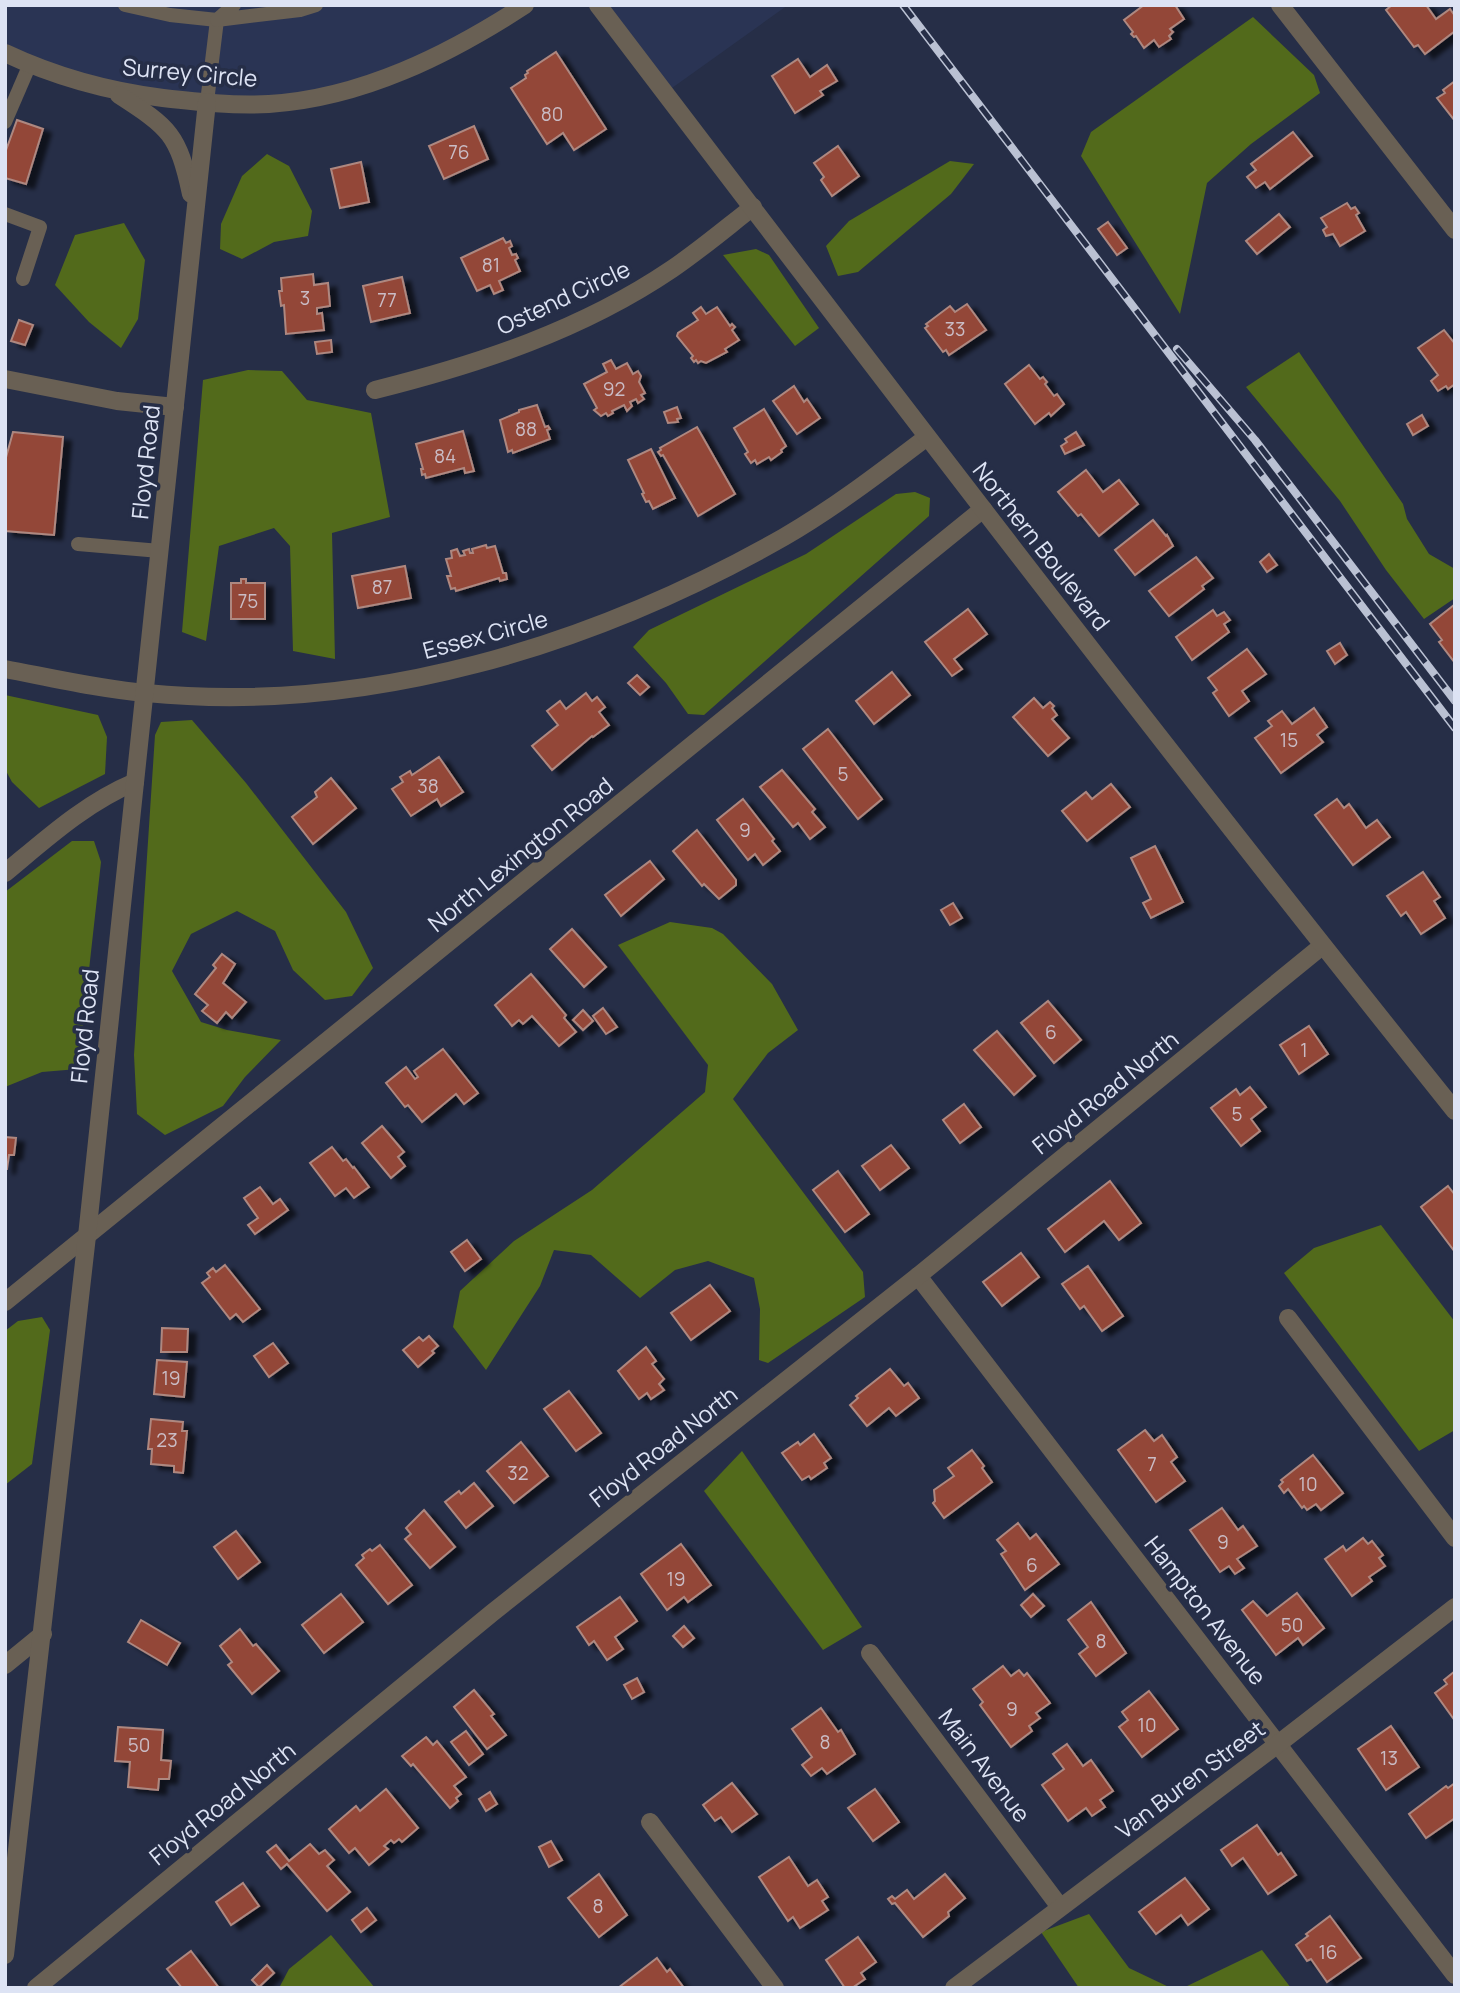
<svg xmlns="http://www.w3.org/2000/svg" width="1460" height="1993" font-family="Manrope,sans-serif">
	<defs>
		<filter id="shadow"><feDropShadow dx="8" dy="4.5" stdDeviation="2" flood-color="#0009"/></filter>
	</defs>
	<rect width="100%" height="100%" fill="#262e47"/>
	<g fill="#2a3454">
		<path d="M5,5H525L498,23L328,95L179,100L5,53Z"/>
		<path d="M598,5H788L665,93Z"/>
	</g>
	<g fill="#526a1b">
		<path d="M1253,17L1314,75L1320,93L1251,144L1207,183L1180,314L1081,156L1091,132Z"/>
		<path d="M267,154L289,166L312,211L308,236L274,242L242,259L220,249L221,224L242,176Z"/>
		<path d="M950,161L974,164L951,194L858,272L838,276L826,246L849,221Z"/>
		<path d="M124,223L145,260L138,319L121,348L89,322L55,285L75,235Z"/>
		<path d="M756,249L769,255L819,328L795,346L723,255Z"/>
		<path d="M1299,352L1403,504L1407,519L1429,554L1455,569V598L1424,619L1386,570L1340,501L1246,387Z"/>
		<path d="M248,370L282,371L307,400L371,413L390,517L332,533L335,659L293,651L290,546L274,528L219,546L206,641L182,632L203,380Z"/>
		<path d="M915,492L930,498L929,516L704,715L688,714L666,683L633,647L649,630L806,554L896,494Z"/>
		<path d="M5,695L98,715L107,737L105,774L39,808L12,782L5,769Z"/>
		<path d="M192,720L246,783L346,912L373,968L352,996L325,1000L293,970L275,931L237,911L191,934L172,971L201,1022L227,1030L281,1040L245,1077L223,1106L165,1135L137,1114L134,1055L155,735L161,722Z"/>
		<path d="M72,841H94L101,862L78,1069L42,1072L5,1087V892Z"/>
		<path d="M670,922L712,928L723,934L772,984L798,1030L768,1053L733,1099L863,1272L865,1297L768,1363L759,1360L760,1309L754,1278L708,1261L675,1270L640,1298L591,1255L554,1250L540,1286L486,1370L453,1327L460,1291L514,1241L592,1190L705,1092L708,1065L618,945Z"/>
		<path d="M1381,1225L1455,1322V1430L1419,1451L1284,1273L1314,1248Z"/>
		<path d="M42,1317L50,1330L32,1464L5,1485V1331L18,1321Z"/>
		<path d="M742,1451L862,1627L823,1650L704,1491Z"/>
		<path d="M1089,1914L1129,1968L1171,1988H1079L1041,1932Z"/>
		<path d="M331,1935L375,1988H279L289,1969Z"/>
		<path d="M1262,1950L1291,1988H1183Z"/>
	</g>
	<g fill="#934638" stroke="#ae8880" stroke-width="2" filter="url(#shadow)">
		<path d="M1144,5H1175L1184,19L1170,29L1173,32L1169,36L1171,39L1159,47L1154,40L1144,48L1136,36L1134,37L1131,34L1133,32L1124,20Z"/>
		<path d="M1392,5H1426L1436,19L1450,9L1455,16V31L1425,54L1418,45L1414,47L1386,10Z"/>
		<path d="M556,52L606,129L574,150L563,133L547,144L511,88L526,78L525,75L528,73L527,71Z"/>
		<path d="M798,59L810,77L827,65L837,81L820,91L823,95L795,113L772,76Z"/>
		<path d="M1455,81V121L1437,98L1445,93L1443,90Z"/>
		<path d="M17,120L43,129L26,184L5,178V153Z"/>
		<path d="M474,126L488,159L444,179L429,146Z"/>
		<path d="M1293,132L1312,156L1270,189L1265,182L1256,188L1247,177L1256,170L1251,164Z"/>
		<path d="M838,146L859,176L832,196L821,180L824,177L814,163Z"/>
		<path d="M361,162L369,202L340,208L331,169Z"/>
		<path d="M1347,203L1351,209L1355,207L1359,213L1356,215L1365,231L1340,246L1333,234L1326,236L1323,230L1327,227L1321,218Z"/>
		<path d="M1279,214L1290,227L1257,254L1246,241Z"/>
		<path d="M1108,222L1127,248L1117,255L1098,229Z"/>
		<path d="M503,238L506,243L510,241L512,246L509,248L512,255L516,254L518,258L515,260L520,271L499,281L503,290L494,294L490,285L477,291L461,258Z"/>
		<path d="M313,274L314,285L328,283L330,306L317,308V314L322,313L324,330L286,334L284,305L281,306L279,291H282L281,278Z"/>
		<path d="M402,277L410,313L371,322L363,286Z"/>
		<path d="M967,304L986,330L949,355L946,350L943,352L925,328L928,326L926,324L950,306L955,312Z"/>
		<path d="M701,307L706,314L717,307L730,326L732,324L735,327L732,330L739,340L725,349L727,352L706,363L701,361L698,363L696,360L694,362L691,358L693,356L677,336L678,333L698,320L693,313Z"/>
		<path d="M19,320L33,325L25,345L11,341Z"/>
		<path d="M1444,330L1455,344V384L1448,389L1446,386L1438,391L1431,381L1438,375L1418,348Z"/>
		<path d="M331,340L332,352L317,354L315,342Z"/>
		<path d="M611,360L616,369L627,363L633,374L638,371L641,376L639,382L645,393L641,395L644,399L638,403L636,399L630,402L632,406L627,411L624,405L612,411L613,413L608,416L606,413L601,416L594,410L597,408L584,384L607,372L603,364Z"/>
		<path d="M1029,365L1040,379L1043,377L1047,382L1045,384L1054,396L1057,394L1064,404L1051,416L1049,413L1035,424L1005,384Z"/>
		<path d="M794,386L804,402L807,399L820,418L797,434L773,401Z"/>
		<path d="M537,405L545,427L548,426L550,429L547,430L550,439L513,453L512,450L508,452L500,420L519,412V410Z"/>
		<path d="M677,407L681,418L677,419L678,422L668,423L664,412Z"/>
		<path d="M764,409L786,446L781,450L782,452L771,460L769,457L757,464L755,460L751,463L745,454L748,452L734,428Z"/>
		<path d="M1422,415L1428,426L1413,435L1407,424Z"/>
		<path d="M697,427L735,494L698,516L663,455L661,456L658,452L661,450L660,448Z"/>
		<path d="M463,431L474,471L465,473L464,468L426,478L425,474L422,475L421,469H423L416,444Z"/>
		<path d="M13,432L63,437L54,535L5,531V461Z"/>
		<path d="M1076,432L1084,445L1065,454L1061,446L1067,442L1065,439Z"/>
		<path d="M651,449L675,498L653,509L649,501L646,502L642,494L644,493L628,460Z"/>
		<path d="M1086,470L1103,492L1119,480L1138,504L1099,536L1081,514L1078,516L1058,492Z"/>
		<path d="M1153,520L1166,536L1167,535L1173,546L1135,575L1115,550Z"/>
		<path d="M486,545L487,548L495,546L503,573H506L507,579L500,581L499,578L456,591L455,588L451,589L447,576H451L446,559L452,558L451,551L457,549L460,556L465,555L463,551L469,549L470,553H473L472,549Z"/>
		<path d="M1269,554L1277,565L1267,572L1260,562Z"/>
		<path d="M1196,557L1213,578L1202,586L1204,589L1169,616L1149,591Z"/>
		<path d="M405,566L411,598L358,608L352,576Z"/>
		<path d="M241,579H246V583H265V619H231V583H241Z"/>
		<path d="M1454,605H1455V663L1439,642L1442,640L1430,624Z"/>
		<path d="M968,609L987,634L954,659L962,669L952,676L925,642Z"/>
		<path d="M1213,610L1217,616L1224,612L1230,620L1224,624L1229,632L1192,660L1176,637Z"/>
		<path d="M1340,643L1347,655L1335,664L1327,651Z"/>
		<path d="M1247,649L1266,674L1242,691L1249,701L1229,716L1213,693L1217,690L1208,678Z"/>
		<path d="M892,672L910,695L874,724L856,701Z"/>
		<path d="M637,675L649,687L640,695L628,683Z"/>
		<path d="M586,693L592,701L597,697L605,707L599,712L609,725L593,737L592,736L552,770L532,746L558,725L547,711L560,701L566,709Z"/>
		<path d="M1034,698L1043,708L1050,702L1054,706L1052,708L1057,715L1052,719L1069,738L1048,756L1013,717Z"/>
		<path d="M1314,708L1327,727L1317,735L1323,742L1281,773L1255,738L1272,726L1268,721L1282,711L1292,724Z"/>
		<path d="M828,729L882,799L858,819L803,749Z"/>
		<path d="M439,757L463,792L441,806L437,799L411,816L392,789L403,782L400,777L410,771L412,775Z"/>
		<path d="M782,770L815,809L812,812L825,827L810,839L798,823L793,827L760,787Z"/>
		<path d="M331,778L356,808L313,844L292,817L317,797L315,792Z"/>
		<path d="M1111,784L1130,807L1087,841L1062,811L1086,792L1092,799Z"/>
		<path d="M743,799L774,839L772,841L780,851L763,865L755,854L748,860L717,820Z"/>
		<path d="M1337,799L1344,808L1349,804L1366,828L1377,820L1390,837L1353,865L1315,815Z"/>
		<path d="M697,830L736,880V885L719,899L704,884L702,886L673,851Z"/>
		<path d="M1155,846L1183,902L1151,918L1143,903L1151,899L1131,858Z"/>
		<path d="M650,861L664,879L621,916L605,895Z"/>
		<path d="M1423,872L1440,897L1434,901L1445,918L1421,934L1406,912L1401,916L1387,896Z"/>
		<path d="M953,903L962,918L950,925L941,910Z"/>
		<path d="M572,929L606,967L584,987L550,949Z"/>
		<path d="M222,954L235,964L223,983L246,1002L232,1018L226,1012L217,1023L202,1011L208,1005L195,994L216,968L213,965Z"/>
		<path d="M531,974L566,1015L564,1018L576,1032L559,1046L532,1016L523,1024L519,1020L512,1026L495,1005Z"/>
		<path d="M1048,1001L1081,1040L1054,1063L1021,1023Z"/>
		<path d="M603,1008L617,1027L606,1034L593,1016Z"/>
		<path d="M583,1010L593,1021L583,1030L573,1020Z"/>
		<path d="M1309,1026L1328,1054L1299,1074L1280,1045Z"/>
		<path d="M997,1031L1035,1076L1014,1095L974,1050Z"/>
		<path d="M443,1049L478,1093L464,1104L456,1094L422,1122L408,1105L405,1107L386,1083L406,1067L415,1079L418,1077L414,1071Z"/>
		<path d="M1250,1087L1266,1107L1251,1119L1260,1131L1241,1146L1211,1108L1236,1089L1240,1095Z"/>
		<path d="M964,1104L981,1127L960,1143L943,1120Z"/>
		<path d="M382,1126L404,1152L398,1157L405,1166L391,1178L362,1143Z"/>
		<path d="M5,1137L16,1138L14,1155H9L7,1169H5Z"/>
		<path d="M891,1145L909,1168L880,1190L862,1166Z"/>
		<path d="M332,1147L343,1161L346,1159L353,1168L354,1167L369,1187L354,1198L346,1188L335,1196L310,1163Z"/>
		<path d="M838,1171L869,1214L845,1232L813,1190Z"/>
		<path d="M1110,1181L1141,1223L1119,1240L1104,1221L1065,1252L1048,1229Z"/>
		<path d="M1448,1186L1455,1195V1252L1421,1207Z"/>
		<path d="M260,1187L273,1204L280,1199L288,1210L255,1234L248,1225L258,1218L244,1198Z"/>
		<path d="M467,1240L481,1259L465,1271L451,1252Z"/>
		<path d="M1021,1253L1039,1277L1002,1306L983,1282Z"/>
		<path d="M225,1265L260,1309L243,1322L236,1314L230,1319L202,1283L210,1277L207,1273L213,1268L216,1272Z"/>
		<path d="M1088,1266L1123,1316L1102,1331L1084,1306L1080,1309L1062,1284Z"/>
		<path d="M710,1285L730,1311L691,1340L671,1313Z"/>
		<path d="M162,1328L188,1329L187,1352H161Z"/>
		<path d="M429,1336L438,1346L432,1351L434,1353L418,1367L403,1350L419,1337L423,1341Z"/>
		<path d="M273,1343L288,1363L269,1377L254,1356Z"/>
		<path d="M646,1347L656,1361L652,1364L664,1379L659,1384L664,1390L651,1399L647,1393L639,1399L618,1371Z"/>
		<path d="M157,1360L187,1362L184,1397L154,1394Z"/>
		<path d="M890,1369L904,1386L908,1383L919,1398L896,1416L889,1408L867,1426L850,1405L858,1398L856,1396Z"/>
		<path d="M569,1391L601,1433L576,1451L544,1409Z"/>
		<path d="M151,1419L183,1422L182,1431H187L183,1473L174,1472V1466L151,1464L152,1449H148Z"/>
		<path d="M1145,1430L1154,1441L1162,1435L1177,1457L1171,1462L1185,1481L1156,1502L1118,1450Z"/>
		<path d="M814,1434L831,1458L824,1463L827,1468L811,1479L809,1476L802,1480L782,1453L798,1442L800,1445Z"/>
		<path d="M521,1442L548,1476L514,1503L487,1471Z"/>
		<path d="M972,1450L984,1466L982,1468L992,1482L944,1518L933,1503L935,1501L934,1490L954,1476L948,1468Z"/>
		<path d="M1313,1455L1343,1493L1321,1510L1316,1504L1307,1510L1304,1506L1302,1508L1288,1489L1284,1493L1279,1486L1283,1482L1281,1480Z"/>
		<path d="M474,1483L493,1506L466,1528L445,1502L459,1491L461,1494Z"/>
		<path d="M1222,1508L1238,1530L1243,1526L1257,1546L1237,1559L1244,1568L1235,1574L1229,1566L1220,1572L1190,1530Z"/>
		<path d="M424,1510L455,1547L430,1568L405,1539L411,1534L406,1528Z"/>
		<path d="M1018,1523L1030,1539L1036,1534L1059,1564L1025,1590L1001,1554L1006,1551L997,1540Z"/>
		<path d="M236,1531L260,1562L238,1579L214,1547Z"/>
		<path d="M1363,1538L1368,1544L1372,1541L1383,1555L1379,1558L1385,1566L1369,1577L1372,1581L1352,1596L1325,1559L1343,1546L1346,1551Z"/>
		<path d="M681,1544L711,1585L688,1602L684,1597L667,1610L641,1574Z"/>
		<path d="M380,1545L412,1585L388,1604L356,1565L364,1558L362,1555L370,1549L372,1551Z"/>
		<path d="M1297,1593L1324,1628L1303,1645L1298,1638L1276,1655L1242,1610L1253,1601L1267,1616Z"/>
		<path d="M341,1594L363,1622L324,1653L302,1625Z"/>
		<path d="M1033,1594L1044,1606L1031,1617L1021,1605Z"/>
		<path d="M620,1597L637,1621L615,1637L623,1649L607,1660L594,1641L589,1645L577,1627Z"/>
		<path d="M1091,1602L1126,1653L1096,1676L1079,1654L1088,1647L1068,1620Z"/>
		<path d="M141,1620L180,1643L167,1665L128,1642Z"/>
		<path d="M684,1626L694,1638L683,1647L673,1636Z"/>
		<path d="M240,1629L253,1646L256,1644L279,1671L252,1694L228,1665L232,1662L220,1646Z"/>
		<path d="M1003,1666L1011,1676L1019,1670L1024,1676L1027,1673L1050,1703L1036,1713L1040,1718L1029,1726L1032,1731L1011,1747L980,1705L983,1702L973,1689Z"/>
		<path d="M1455,1671V1721L1435,1693L1447,1684L1444,1680Z"/>
		<path d="M637,1678L644,1692L632,1699L624,1685Z"/>
		<path d="M474,1690L494,1714L491,1716L506,1735L487,1749L454,1707Z"/>
		<path d="M1149,1691L1178,1729L1142,1757L1119,1727L1128,1720L1122,1712Z"/>
		<path d="M821,1708L838,1732L841,1730L855,1754L827,1774L822,1768L811,1776L802,1765L812,1757L792,1729Z"/>
		<path d="M1391,1726L1419,1767L1386,1790L1358,1749Z"/>
		<path d="M118,1727L163,1730L161,1760L171,1761L169,1779H159L158,1790L128,1787L130,1762L115,1761Z"/>
		<path d="M466,1731L483,1754L469,1765L451,1742Z"/>
		<path d="M426,1737L433,1745L437,1741L466,1777L454,1786L461,1794L456,1798L458,1801L450,1808L413,1764L411,1766L402,1756Z"/>
		<path d="M1067,1744L1083,1766L1091,1760L1113,1791L1100,1800L1105,1807L1092,1816L1086,1808L1068,1821L1042,1785L1064,1769L1053,1754Z"/>
		<path d="M732,1783L757,1814L732,1832L721,1817L715,1821L703,1805Z"/>
		<path d="M1455,1783V1818L1426,1838L1409,1814L1446,1786L1448,1788Z"/>
		<path d="M386,1789L418,1828L402,1842L399,1839L394,1843L391,1840L384,1846L388,1849L369,1865L355,1848L349,1853L329,1829L356,1806L360,1811Z"/>
		<path d="M875,1789L899,1822L873,1841L848,1808Z"/>
		<path d="M490,1792L497,1804L486,1811L479,1799Z"/>
		<path d="M1257,1825L1278,1855L1281,1853L1296,1875L1268,1894L1243,1858L1232,1866L1221,1850Z"/>
		<path d="M551,1841L562,1860L549,1867L539,1847Z"/>
		<path d="M310,1844L319,1854L325,1850L334,1860L327,1866L350,1892L327,1911L287,1864L281,1869L267,1852L276,1845L289,1861Z"/>
		<path d="M789,1857L808,1886L817,1880L828,1897L822,1901L828,1910L800,1928L793,1917L788,1921L759,1877Z"/>
		<path d="M599,1874L627,1915L599,1937L568,1898Z"/>
		<path d="M945,1874L965,1898L948,1912L949,1916L923,1937L895,1903L892,1904L888,1899L892,1896L895,1899L907,1890L914,1899Z"/>
		<path d="M1185,1878L1209,1909L1188,1925L1181,1915L1156,1934L1139,1912Z"/>
		<path d="M243,1883L259,1906L231,1925L216,1902Z"/>
		<path d="M367,1908L376,1920L361,1932L352,1920Z"/>
		<path d="M1330,1916L1361,1958L1327,1982L1311,1959L1307,1961L1296,1945L1308,1936L1306,1934Z"/>
		<path d="M858,1937L876,1962L861,1973L865,1979L852,1988H845L826,1960Z"/>
		<path d="M191,1951L219,1988H182L167,1969Z"/>
		<path d="M657,1958L667,1972L670,1969L684,1988H618Z"/>
		<path d="M267,1965L274,1973L259,1987L252,1980Z"/>
	</g>
	<g fill="none" stroke-linecap="round" stroke-linejoin="round">
		<g stroke="#696054" stroke-width="14">
			<path d="M125,5L170,15L217,20L207,102"/>
			<path d="M234,5L217,20L300,10L316,5"/>
			<path d="M5,122L30,64"/>
			<path d="M5,214L40,227L23,279"/>
			<path d="M78,544L160,551"/>
		</g>
		<g stroke="#696054" stroke-width="18">
			<path d="M1280,5L1455,230"/>
			<path d="M5,379L117,401L175,407"/>
			<path d="M375,390C479,364 582,330 672,269C700,250 726,228 753,207"/>
			<path d="M5,669C52,678 99,689 146,693C368,715 592,646 784,537C834,508 881,472 927,437"/>
			<path d="M5,873C46,839 85,803 135,782"/>
			<path d="M918,1276L1455,1975"/>
			<path d="M5,1302L983,509"/>
			<path d="M1288,1318L1455,1538"/>
			<path d="M870,1653L1060,1907"/>
			<path d="M5,1665L43,1634"/>
			<path d="M650,1822L775,1988"/>
			<path d="M36,1988L492,1613L918,1276L1322,946"/>
			<path d="M954,1988L1278,1744L1455,1607"/>
		</g>
		<g stroke="#696054" stroke-width="18">
			<path d="M598,5C880,376 1163,747 1455,1111"/>
			<path d="M5,53C56,77 107,91 163,98C198,102 234,106 269,104C362,98 448,55 525,5"/>
			<path d="M119,95C170,128 178,134 191,194"/>
			<path d="M5,1955L87,1236L207,102"/>
		</g>
		<g stroke="#bac1d3" stroke-width="8">
			<g id="rail">
				<path d="M903,5L1455,728"/>
				<path d="M1177,349L1255,440L1455,701"/>
			</g>
		</g>
		<use href="#rail" stroke="#262e47" stroke-width="5" stroke-dasharray="16" stroke-linecap="butt"/>
	</g>
	<g text-anchor="middle" dominant-baseline="central" stroke-width="7" stroke-linejoin="round" paint-order="stroke">
		<g font-size="19" fill="#cabcc5">
			<text x="552" y="114">80</text>
			<text x="459" y="152">76</text>
			<text x="491" y="265">81</text>
			<text x="305" y="298">3</text>
			<text x="387" y="300">77</text>
			<text x="955" y="329">33</text>
			<text x="614" y="389">92</text>
			<text x="526" y="429">88</text>
			<text x="445" y="456">84</text>
			<text x="382" y="587">87</text>
			<text x="248" y="601">75</text>
			<text x="1289" y="740">15</text>
			<text x="843" y="774">5</text>
			<text x="428" y="786">38</text>
			<text x="745" y="830">9</text>
			<text x="1051" y="1032">6</text>
			<text x="1304" y="1050">1</text>
			<text x="1237" y="1114">5</text>
			<text x="171" y="1378">19</text>
			<text x="167" y="1440">23</text>
			<text x="1152" y="1464">7</text>
			<text x="518" y="1473">32</text>
			<text x="1308" y="1484">10</text>
			<text x="1223" y="1542">9</text>
			<text x="1032" y="1565">6</text>
			<text x="676" y="1579">19</text>
			<text x="1292" y="1625">50</text>
			<text x="1101" y="1641">8</text>
			<text x="1012" y="1709">9</text>
			<text x="1147" y="1725">10</text>
			<text x="825" y="1742">8</text>
			<text x="139" y="1745">50</text>
			<text x="1389" y="1758">13</text>
			<text x="598" y="1906">8</text>
			<text x="1328" y="1952">16</text>
		</g>
		<g font-size="23" fill="#dde3f4" stroke="#262e47">
			<text transform="translate(190 72) rotate(5)">Surrey Circle</text>
			<text transform="translate(563 297) rotate(-25)">Ostend Circle</text>
			<text transform="translate(145 462) rotate(-84)">Floyd Road</text>
			<text transform="translate(1042 546) rotate(52)">Northern Boulevard</text>
			<text transform="translate(485 634) rotate(-15)">Essex Circle</text>
			<text transform="translate(520 854) rotate(-39)">North Lexington Road</text>
			<text transform="translate(84 1026) rotate(-84)">Floyd Road</text>
			<text transform="translate(1105 1092) rotate(-39)">Floyd Road North</text>
			<text transform="translate(663 1446) rotate(-38)">Floyd Road North</text>
			<text transform="translate(1206 1610) rotate(52)">Hampton Avenue</text>
			<text transform="translate(985 1765) rotate(53)">Main Avenue</text>
			<text transform="translate(1190 1779) rotate(-37)">Van Buren Street</text>
			<text transform="translate(222 1803) rotate(-39)">Floyd Road North</text>
		</g>
	</g>
	<rect width="1460" height="1993" fill="none" stroke="#dde3f4" stroke-width="14"/>
</svg>
